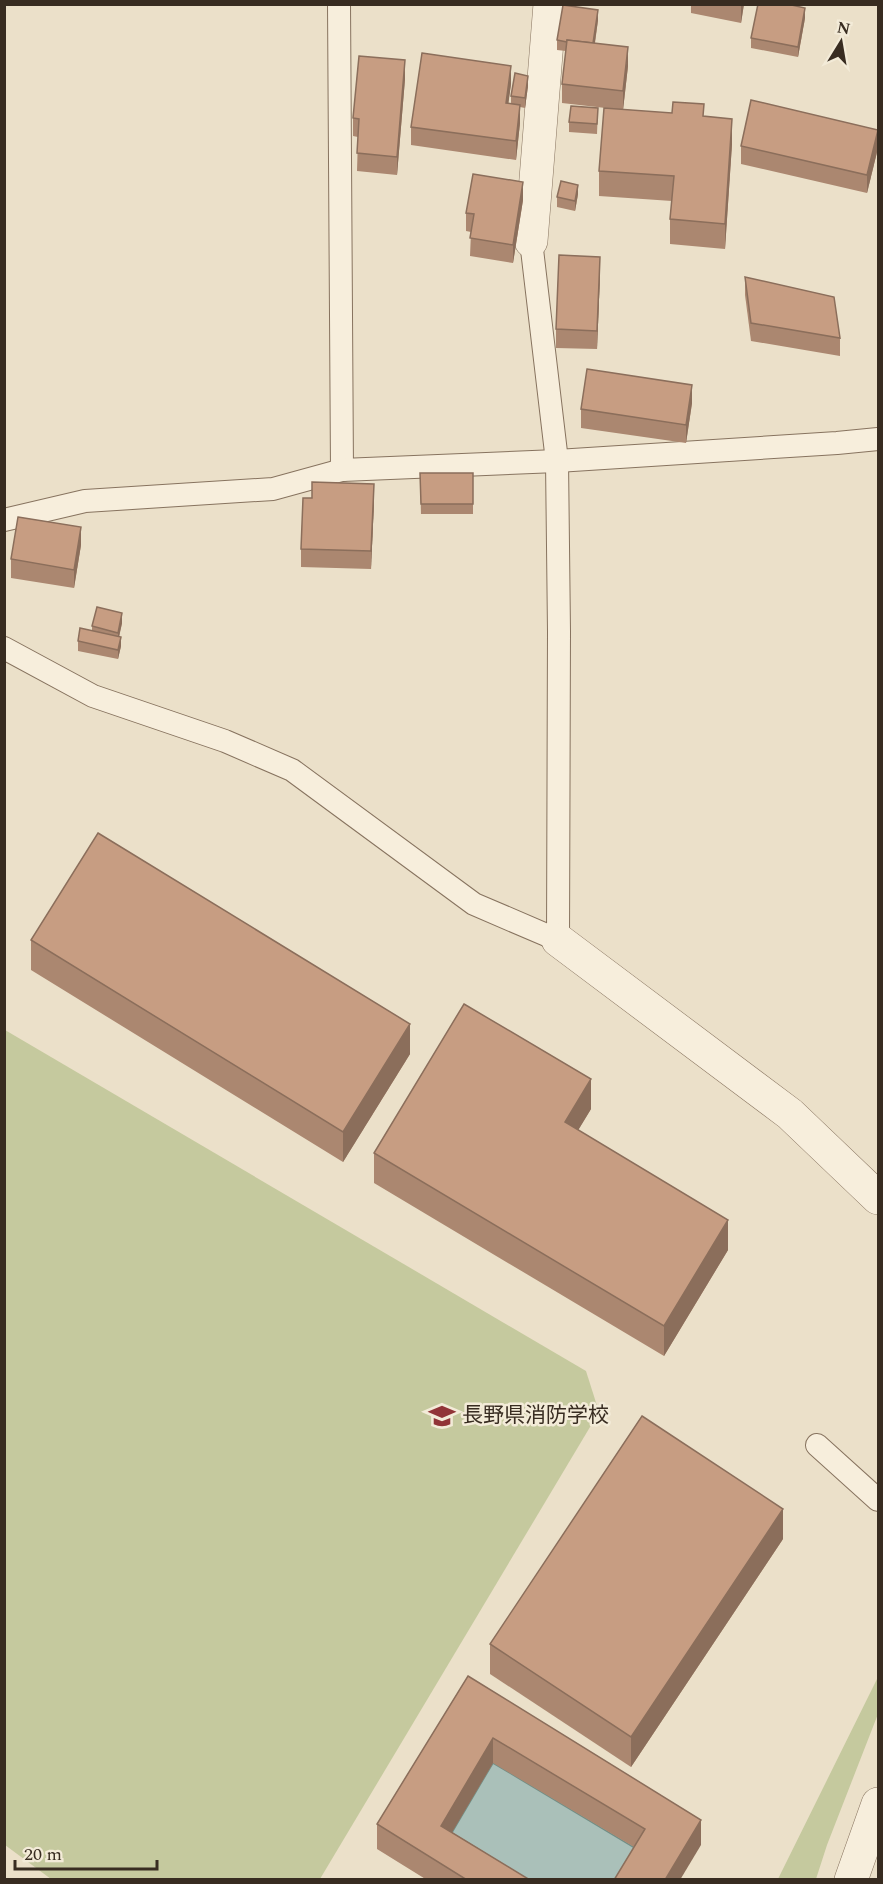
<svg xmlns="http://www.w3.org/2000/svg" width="883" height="1884" font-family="Spectral,'Noto Sans JP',serif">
	<rect width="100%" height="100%" fill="#ebe0c9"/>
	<g fill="#c5c99e">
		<path d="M5,1030L586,1371L599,1412L320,1879H51L5,1845Z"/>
		<path d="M878,1677V1714L827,1845L816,1879H778Z"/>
	</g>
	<path fill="#aac0b9" stroke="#718e86" stroke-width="1.5" d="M493,1763L645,1854L630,1879L488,1880L441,1851Z"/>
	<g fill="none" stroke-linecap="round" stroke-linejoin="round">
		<g stroke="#87735f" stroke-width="24">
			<g id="service">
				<path d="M339,4L342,470"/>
				<path d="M4,520L85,501L273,489L342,470L557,461L837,443L878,439"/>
				<path d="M4,648L93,696L225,741L292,770L474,904L558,940L559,631L557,461L531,241"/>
				<path d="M817,1445L878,1500"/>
			</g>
		</g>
		<g stroke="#87735f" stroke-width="34">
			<g id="minor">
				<path d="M531,241L550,4"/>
				<path d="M558,940L790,1114L878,1198"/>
			</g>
		</g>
		<g stroke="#87735f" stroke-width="34">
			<path id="tertiary" d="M851,1880L878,1804"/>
		</g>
		<use href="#service" stroke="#f7eedc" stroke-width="22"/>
		<use href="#minor" stroke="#f7eedc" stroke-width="33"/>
		<use href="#tertiary" stroke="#f7eedc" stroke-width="33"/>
	</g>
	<g fill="#ab8770">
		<path d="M691,4H744L741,23L691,13Z"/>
		<path d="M805,18L798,57L751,48V38Z"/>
		<path d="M598,20L595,43L628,66L623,110L562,103V84L566,51L557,50V40Z"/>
		<path d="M405,79L397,175L357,171L358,137L353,136V118Z"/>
		<path d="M511,84L508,104H511V96L528,86L525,108L520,107V123L516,160L411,145V127Z"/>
		<path d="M598,108L597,134L569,132V122Z"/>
		<path d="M704,116L732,144L725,249L670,244V219L672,201L599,196V171Z"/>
		<path d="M741,146L878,148L867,193L741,164Z"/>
		<path d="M578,194L575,211L557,207V197Z"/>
		<path d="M523,200L513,263L470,256L471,232L466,231V213Z"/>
		<path d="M600,275L597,349L556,348V329Z"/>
		<path d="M745,277L840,338V356L751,341L745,295Z"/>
		<path d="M692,403L686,443L581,428V409Z"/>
		<path d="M420,473H473V514H421Z"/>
		<path d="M374,502L371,569L301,567V549Z"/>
		<path d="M81,545L74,588L11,578V559Z"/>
		<path d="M122,623L119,636L121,646L118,659L78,651V641L92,630V626Z"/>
		<path d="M31,940L410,1054L343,1162L31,970Z"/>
		<path d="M591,1109L578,1130L728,1250L664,1356L374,1183V1153Z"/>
		<path d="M783,1539L631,1767L490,1674V1644Z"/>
		<path d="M468,1676L701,1845L634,1847L493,1763L452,1832L530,1880H427L377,1849V1824Z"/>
	</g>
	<g fill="#8b6e5b">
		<path d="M744,4L741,23V5Z"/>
		<path d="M805,8V18L798,57V47Z"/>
		<path d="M598,10V20L593,55V46Z"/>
		<path d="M628,47V66L623,110V91Z"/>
		<path d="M405,60V79L397,175V157Z"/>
		<path d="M511,66V84L506,121V103Z"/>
		<path d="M528,76V86L525,108V98Z"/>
		<path d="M520,105V123L516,160V141Z"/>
		<path d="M732,119V144L725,249V224Z"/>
		<path d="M878,130V148L867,193V175Z"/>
		<path d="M523,182V200L513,263V245Z"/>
		<path d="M578,185V194L575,211V201Z"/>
		<path d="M600,257V275L597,349V331Z"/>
		<path d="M692,385V403L686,443V425Z"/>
		<path d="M374,484V502L371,569V551Z"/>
		<path d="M81,527V545L74,588V570Z"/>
		<path d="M122,613V623L118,642V633Z"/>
		<path d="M121,637V646L118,659V650Z"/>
		<path d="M410,1024V1054L343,1162V1132Z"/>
		<path d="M591,1079V1109L565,1152V1122Z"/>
		<path d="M728,1220V1250L664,1356V1326Z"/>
		<path d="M783,1509V1539L631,1767V1737Z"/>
		<path d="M493,1738V1763L441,1851V1826Z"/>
		<path d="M701,1820V1845L680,1880H665Z"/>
	</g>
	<g fill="#c79d82" stroke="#8b6e5b" stroke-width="1.5">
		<path d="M758,4H787L805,8L798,47L751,38Z"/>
		<path d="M563,5L598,10L593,43L567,40V42L557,40Z"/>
		<path d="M567,40L628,47L623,91L562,84Z"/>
		<path d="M422,53L511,66L506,103L520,105L516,141L411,127Z"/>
		<path d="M359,56L405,60L397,157L357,153L359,119L353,118Z"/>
		<path d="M515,73L528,76L525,98L511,96Z"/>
		<path d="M751,100L878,130L867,175L741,146Z"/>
		<path d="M673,102L704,104L703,116L732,119L725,224L670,219L674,176L599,171L604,108L672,113Z"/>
		<path d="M571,106L598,108L597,124L569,122Z"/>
		<path d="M473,174L523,182L513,245L470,238L474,214L466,213Z"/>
		<path d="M561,181L578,185L575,201L557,197Z"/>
		<path d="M559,255L600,257L597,331L556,329Z"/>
		<path d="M745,277L834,297L840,338L751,323Z"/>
		<path d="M587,369L692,385L686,425L581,409Z"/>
		<path d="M420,473H473V504H421Z"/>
		<path d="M312,482L374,484L371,551L301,549L303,498H312Z"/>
		<path d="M18,517L81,527L74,570L11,559Z"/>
		<path d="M97,607L122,613L118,633L92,626Z"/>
		<path d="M80,628L121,637L118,650L78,641Z"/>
		<path d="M98,833L410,1024L343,1132L31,940Z"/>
		<path d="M464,1004L591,1079L565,1122L728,1220L664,1326L374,1153Z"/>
		<path d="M642,1416L783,1509L631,1737L490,1644Z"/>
		<path d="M468,1676L701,1820L665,1880H614L645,1829L493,1738L441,1826L530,1880H467L377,1824Z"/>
	</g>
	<defs>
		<g id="school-bare" transform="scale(2.07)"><path d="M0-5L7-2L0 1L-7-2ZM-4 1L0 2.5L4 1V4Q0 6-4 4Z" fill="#913437" stroke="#f3ebd8" stroke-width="2.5" paint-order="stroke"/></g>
	</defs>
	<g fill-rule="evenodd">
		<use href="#school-bare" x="442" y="1416"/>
	</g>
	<g text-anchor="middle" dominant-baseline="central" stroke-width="5" stroke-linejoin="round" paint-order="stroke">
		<g font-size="21" fill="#382c21" stroke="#f3ebd8" text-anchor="start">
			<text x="462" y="1416">長野県消防学校</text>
		</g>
	</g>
	<rect width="883" height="1884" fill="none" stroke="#382c21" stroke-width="12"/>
	<g transform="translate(841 42) rotate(11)" stroke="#f3ebd8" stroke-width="4.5" paint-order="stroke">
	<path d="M0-4.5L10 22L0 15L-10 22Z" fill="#382c21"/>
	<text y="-9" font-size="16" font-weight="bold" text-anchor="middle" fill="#382c21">N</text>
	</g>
	<path d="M15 1860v9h142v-9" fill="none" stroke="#382c21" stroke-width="3"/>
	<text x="24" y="1860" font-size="18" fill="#382c21" stroke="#f3ebd8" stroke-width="4.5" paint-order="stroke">20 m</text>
</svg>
